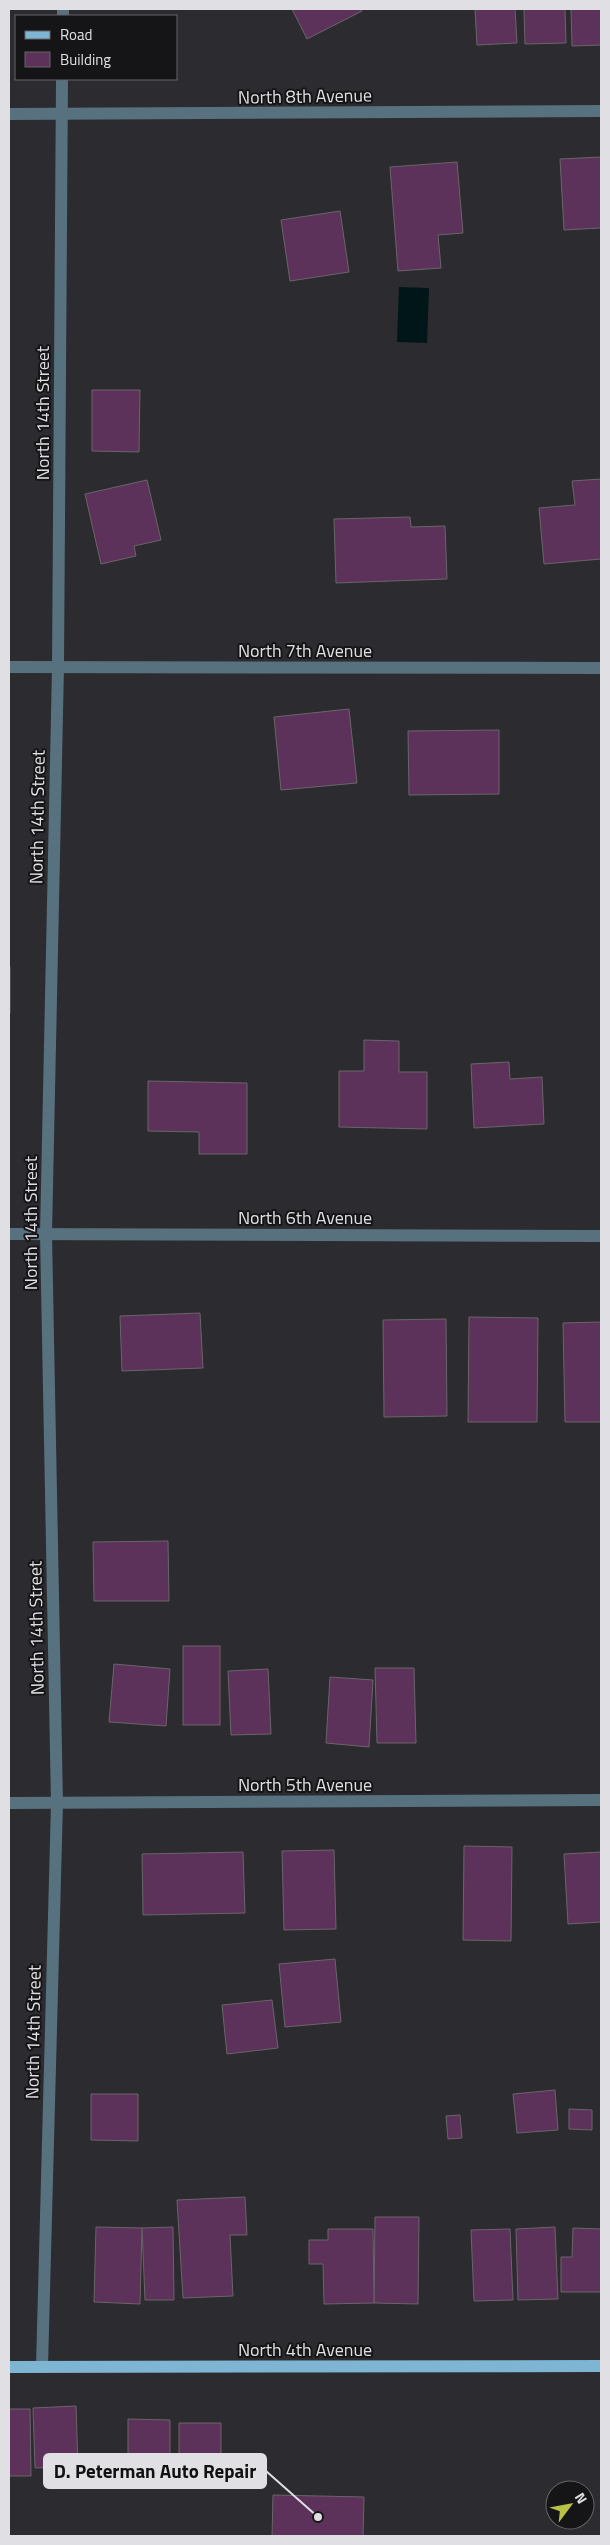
<svg xmlns="http://www.w3.org/2000/svg" width="610" height="2545" font-family="'Titillium Web',sans-serif">
	<rect width="100%" height="100%" fill="#2c2b30"/>
	<path fill="#001618" d="M399,287L429,288L427,343L397,342Z"/>
	<g fill="#5c325a" stroke="#6a656a">
		<path d="M292,9H361L362,11L307,39Z"/>
		<path d="M475,9H515L517,43L477,45Z"/>
		<path d="M524,9H565L566,43L525,44Z"/>
		<path d="M571,9H601V45L572,46Z"/>
		<path d="M601,157V228L564,230L560,159Z"/>
		<path d="M457,162L463,233L438,235L441,268L398,271L390,167Z"/>
		<path d="M340,211L349,272L290,281L281,220Z"/>
		<path d="M92,390H140L139,452L92,451Z"/>
		<path d="M601,479V559L544,564L539,508L575,505L572,481Z"/>
		<path d="M147,480L161,540L134,546L136,556L101,564L85,494Z"/>
		<path d="M410,517L411,527L445,526L447,579L336,583L334,519Z"/>
		<path d="M349,709L357,783L281,790L274,717Z"/>
		<path d="M499,730V794L409,795L408,731Z"/>
		<rect x="9" y="967" width="1" height="46"/>
		<path d="M364,1040L399,1041V1072H427V1129L339,1127V1071H364Z"/>
		<path d="M509,1062L510,1079L542,1077L544,1124L474,1128L471,1064Z"/>
		<path d="M148,1081L247,1083V1154H199V1132L148,1131Z"/>
		<path d="M200,1313L203,1368L122,1371L120,1316Z"/>
		<path d="M469,1317L538,1318L537,1422H468Z"/>
		<path d="M446,1319L447,1416L384,1417L383,1320Z"/>
		<path d="M601,1322V1422H565L563,1323Z"/>
		<path d="M168,1541L169,1601H94L93,1542Z"/>
		<rect x="183" y="1646" width="37" height="79"/>
		<path d="M114,1664L170,1669L166,1726L109,1722Z"/>
		<path d="M375,1668H414L416,1743H377Z"/>
		<path d="M268,1669L271,1734L231,1735L228,1671Z"/>
		<path d="M330,1677L373,1680L369,1747L326,1743Z"/>
		<path d="M464,1846L512,1847L511,1941L463,1940Z"/>
		<path d="M334,1850L336,1929L284,1930L282,1851Z"/>
		<path d="M243,1852L245,1913L143,1915L142,1854Z"/>
		<path d="M601,1852V1922L568,1924L564,1854Z"/>
		<path d="M335,1959L341,2022L285,2027L279,1964Z"/>
		<path d="M272,2000L278,2048L227,2054L222,2005Z"/>
		<path d="M555,2090L558,2130L517,2133L513,2094Z"/>
		<path d="M91,2094H138V2141L91,2140Z"/>
		<path d="M569,2109L592,2110V2130L569,2129Z"/>
		<path d="M460,2115L462,2138L448,2139L446,2116Z"/>
		<path d="M245,2197L247,2235H230L233,2296L183,2298L177,2200Z"/>
		<path d="M375,2217H419L418,2304L374,2303Z"/>
		<path d="M96,2227L142,2228L140,2304L94,2302Z"/>
		<path d="M173,2227L174,2300H145L142,2228Z"/>
		<path d="M555,2227L558,2299L518,2300L516,2229Z"/>
		<path d="M573,2228L601,2229V2292H561V2257H572Z"/>
		<path d="M328,2229H373L374,2303L324,2304L323,2264H309V2240H328Z"/>
		<path d="M510,2229L513,2300L474,2301L471,2230Z"/>
		<path d="M76,2406L78,2466L35,2468L33,2408Z"/>
		<path d="M9,2409H30L31,2476H9Z"/>
		<path d="M128,2419L170,2420V2475L128,2474Z"/>
		<path d="M179,2423H221V2479L179,2480Z"/>
		<path d="M273,2495L364,2497L363,2536H272Z"/>
	</g>
	<g fill="none" stroke-linecap="round" stroke-linejoin="round">
		<g stroke="#57717f" stroke-width="12">
			<path d="M63,16V9"/>
			<path d="M9,114L601,111"/>
			<path d="M9,667L601,668"/>
			<path d="M9,1234L601,1236"/>
			<path d="M9,1803L601,1800"/>
			<path d="M42,2367L57,1803L46,1234L58,667L62,79"/>
		</g>
		<path stroke="#7eb5d2" stroke-width="12" d="M9,2367L601,2366"/>
	</g>
	<g text-anchor="middle" dominant-baseline="central" stroke-width="4" stroke-linejoin="round" paint-order="stroke">
		<g font-size="18" fill="#e0dfe3" stroke="#151416">
			<text transform="translate(305 96) rotate(-1)">North 8th Avenue</text>
			<text transform="translate(42 413) rotate(-90)">North 14th Street</text>
			<text x="305" y="650">North 7th Avenue</text>
			<text transform="translate(37 817) rotate(-89)">North 14th Street</text>
			<text x="305" y="1217">North 6th Avenue</text>
			<text transform="translate(30 1223) rotate(-90)">North 14th Street</text>
			<text transform="translate(36 1628) rotate(-91)">North 14th Street</text>
			<text x="305" y="1784">North 5th Avenue</text>
			<text transform="translate(33 2032) rotate(-89)">North 14th Street</text>
			<text x="305" y="2349">North 4th Avenue</text>
		</g>
	</g>
	<path fill="none" stroke="#e0dfe3" stroke-width="2" d="M318 2517L266 2471"/>
	<circle fill="#e0dfe3" stroke="#151416" stroke-width="2" cx="318" cy="2517" r="5"/>
	<rect fill="#e0dfe3" stroke="#e0dfe3" stroke-width="2" x="44" y="2454" width="222" height="34" rx="5"/>
	<g font-size="19" text-anchor="middle" font-weight="bold" fill="#111">
		<text x="155" y="2478">D. Peterman Auto Repair</text>
	</g>
	<rect width="610" height="2545" fill="none" stroke="#e0dfe3" stroke-width="20"/>
	<rect x="15" y="15" width="162" height="65" fill="#151416" stroke="#666568"/>
	<rect x="25" y="31" width="25" height="8" fill="#7eb5d2" stroke="#666568"/>
	<text x="60" y="40" font-size="15" fill="#e0dfe3">Road</text>
	<rect x="25" y="52" width="25" height="15" fill="#5c325a" stroke="#666568"/>
	<text x="60" y="65" font-size="15" fill="#e0dfe3">Building</text>
	<g transform="translate(570 2505) rotate(58)"><circle r="24" fill="#151416" stroke="#666568"/>
	<path d="M0-4L9 19L0 12L-9 19Z" fill="#b7c148"/>
	<text y="-8" font-size="14" font-weight="bold" text-anchor="middle" fill="#e0dfe3">N</text>
	</g>
</svg>
